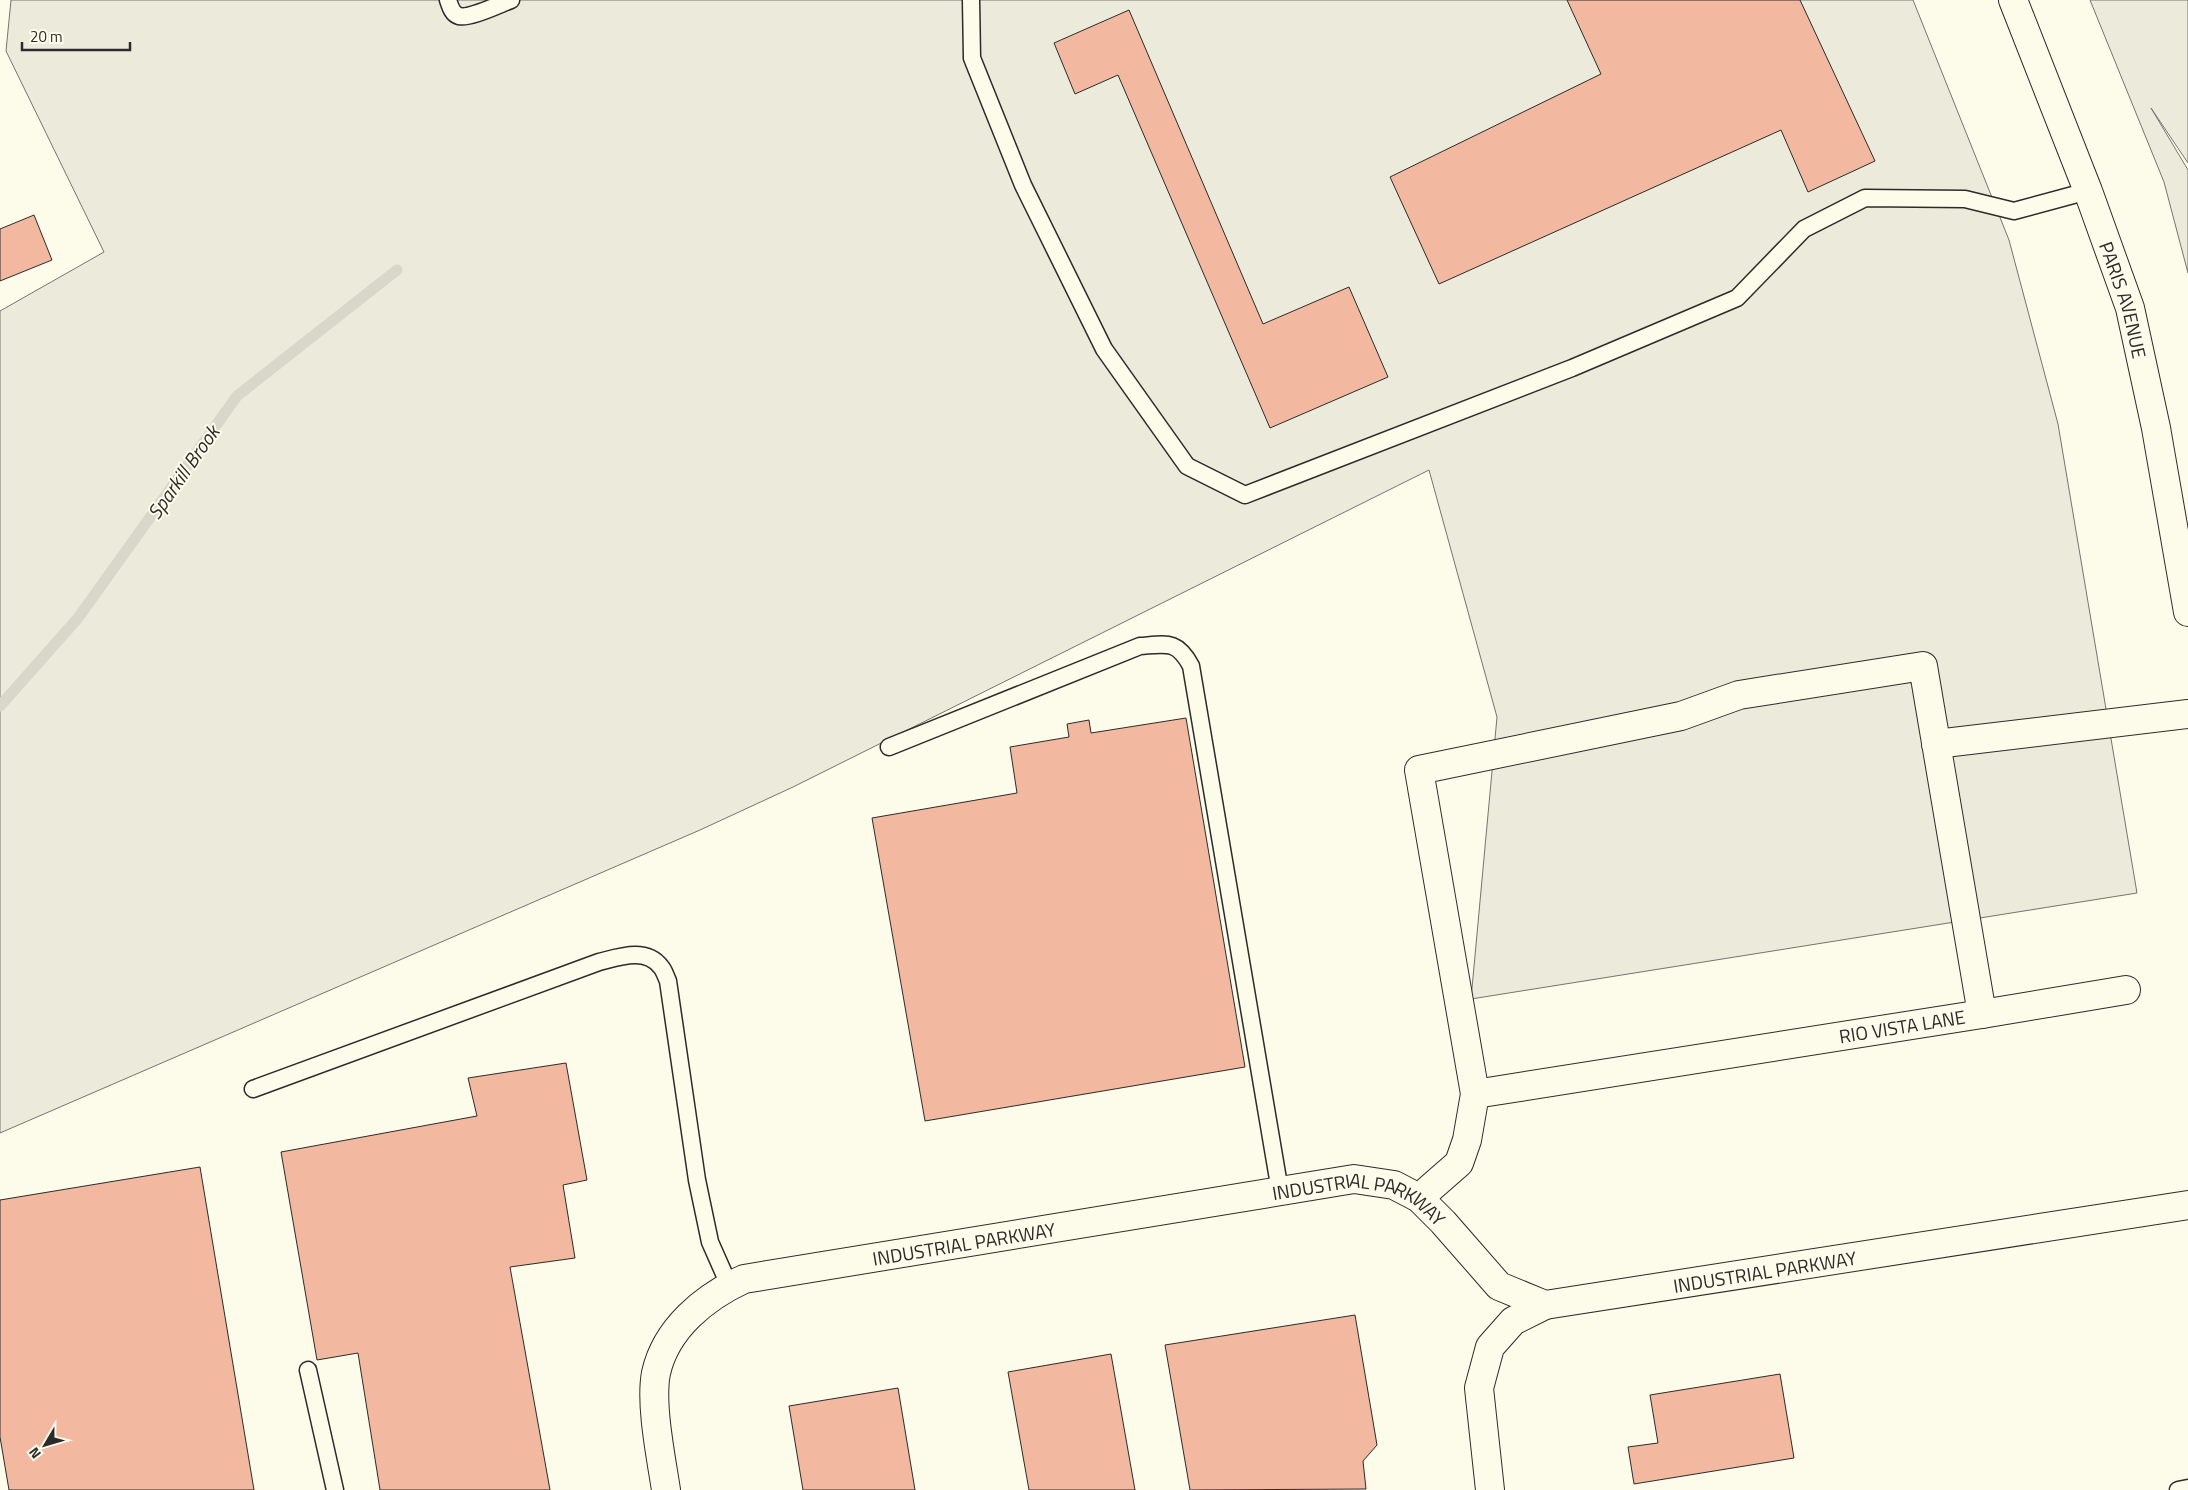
<svg xmlns="http://www.w3.org/2000/svg" width="2188" height="1490" font-family="'Titillium Web',sans-serif">
	<rect width="100%" height="100%" fill="#fdfbea"/>
	<g fill="#ecebdb" stroke="#74746e">
		<path d="M11,0H1913L2009,240L2058,424L2137,893L1471,999L1497,717L1429,470L793,787L700,830L0,1133V311L104,252L6,51Z"/>
		<path d="M2090,0H2188V163L2151,108L2188,170V273L2164,182Z"/>
	</g>
	<g fill="none" stroke-linecap="round" stroke-linejoin="round">
		<path stroke="#d8d7c9" stroke-width="11" d="M0,706L78,618L237,396L397,270"/>
	</g>
	<g fill="#f2b8a0" stroke="#2b2b2b">
		<path d="M1567,0H1800L1875,161L1808,192L1781,130L1439,284L1390,177L1601,74Z"/>
		<path d="M1129,10L1263,324L1349,287L1388,377L1270,428L1118,75L1075,94L1054,43Z"/>
		<path d="M34,215L52,260L0,281V229Z"/>
		<path d="M1186,718L1245,1067L925,1121L872,818L1017,793L1010,747L1069,737L1067,724L1089,720L1091,733Z"/>
		<path d="M566,1063L587,1180L563,1185L575,1258L510,1267L550,1490H380L358,1353L317,1360L281,1152L477,1116L468,1078Z"/>
		<path d="M200,1167L254,1490H9L0,1437V1200Z"/>
		<path d="M1355,1315L1377,1445L1363,1461L1366,1489L1190,1490L1165,1345Z"/>
		<path d="M1111,1354L1135,1490H1029L1008,1372Z"/>
		<path d="M1780,1374L1794,1458L1634,1484L1628,1447L1658,1443L1650,1395Z"/>
		<path d="M898,1388L915,1490H803L789,1406Z"/>
	</g>
	<g fill="none" stroke-linecap="round" stroke-linejoin="round">
		<g stroke="#2b2b2b" stroke-width="19">
			<g id="lane">
				<path d="M448,0C450,6 452,14 459,16C469,19 500,4 511,0"/>
				<path d="M971,0L972,58L1023,185L1104,349L1187,466L1245,495L1572,368L1737,298L1804,229L1865,198L1965,199L2014,211L2088,191"/>
				<path d="M889,747L1140,646C1167,644 1177,640 1191,666L1280,1191"/>
				<path d="M253,1089L599,962C619,957 646,947 661,967C664,970 666,977 668,981L697,1180L710,1242L729,1285"/>
				<path d="M308,1370L335,1490"/>
				<path d="M2178,1490L2188,1488"/>
			</g>
		</g>
		<g stroke="#2b2b2b" stroke-width="30">
			<g id="street">
				<path d="M1936,744L2188,714"/>
				<path d="M1982,1014L2126,990"/>
				<path d="M1419,1198L1459,1163L1467,1140L1475,1094L1419,770L1681,716L1739,695L1923,666L1982,1014L1475,1094"/>
				<path id="s1" d="M666,1490C661,1457 650,1404 656,1373C666,1328 705,1297 744,1279L1354,1179L1394,1185L1419,1198L1443,1222L1499,1286L1545,1305L2188,1205"/>
				<path d="M1490,1490L1479,1388L1490,1347L1513,1321L1545,1305"/>
			</g>
		</g>
		<g stroke="#2b2b2b" stroke-width="30">
			<g id="secondary">
				<path id="s2" d="M2013,0L2088,191L2130,308L2156,428L2188,612"/>
			</g>
		</g>
		<use href="#lane" stroke="#fdfbea" stroke-width="16"/>
		<use href="#street" stroke="#fdfbea" stroke-width="28"/>
		<use href="#secondary" stroke="#fdfbea" stroke-width="28"/>
	</g>
	<g text-anchor="middle" dominant-baseline="central" stroke-width="4" stroke-linejoin="round" paint-order="stroke">
		<g font-size="19" fill="#2b2b2b" stroke="#fdfbea">
			<text stroke="none"><textPath href="#s2" startOffset="320">PARIS AVENUE</textPath></text>
			<text transform="translate(1902 1026) rotate(-9)">RIO VISTA LANE</text>
			<text stroke="none"><textPath href="#s1" startOffset="879">INDUSTRIAL PARKWAY</textPath></text>
			<text stroke="none"><textPath href="#s1" startOffset="474">INDUSTRIAL PARKWAY</textPath></text>
			<text stroke="none"><textPath href="#s1" startOffset="1329">INDUSTRIAL PARKWAY</textPath></text>
		</g>
		<g font-size="20" font-style="italic" fill="#2b2b2b" stroke="#fdfbea">
			<text transform="translate(183 472) rotate(-55)">Sparkill Brook</text>
		</g>
	</g>
	<g transform="translate(45 1445) rotate(232)" stroke="#fdfbea" stroke-width="4" paint-order="stroke">
	<path d="M0-4L9 19L0 12L-9 19Z" fill="#2b2b2b"/>
	<text y="-8" font-size="14" font-weight="bold" text-anchor="middle" fill="#2b2b2b">N</text>
	</g>
	<path d="M22 42v8h108v-8" fill="none" stroke="#2b2b2b" stroke-width="2.5"/>
	<text x="30" y="42" font-size="15" fill="#2b2b2b" stroke="#fdfbea" stroke-width="4" paint-order="stroke">20 m</text>
</svg>
